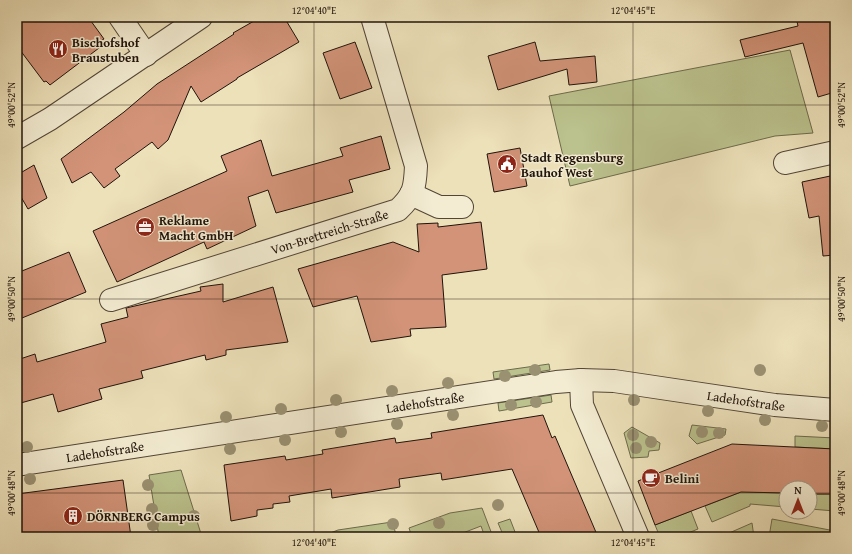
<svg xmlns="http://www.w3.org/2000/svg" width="852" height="554" font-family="'Gentium Book Plus',serif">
	<rect width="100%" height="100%" fill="#ede1ba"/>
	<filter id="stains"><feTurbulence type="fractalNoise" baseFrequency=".005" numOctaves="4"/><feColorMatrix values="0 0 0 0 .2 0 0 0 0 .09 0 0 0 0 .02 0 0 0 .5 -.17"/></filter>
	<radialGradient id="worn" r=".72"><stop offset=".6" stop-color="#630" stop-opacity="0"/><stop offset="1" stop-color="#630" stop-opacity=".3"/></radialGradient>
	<g fill="#bbc28d" stroke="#6d6a4c">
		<path d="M790,50L813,133L775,136L570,186L549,96Z"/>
		<path d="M549,364L550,370L494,379L493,372Z"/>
		<path d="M551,395L552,402L499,411L498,403Z"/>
		<path d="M692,425L726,429L725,435L697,444L689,436Z"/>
		<path d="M632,427L660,443L659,450L649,451L648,457L631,458L624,433Z"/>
		<path d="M795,436L835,438V449L795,447Z"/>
		<path d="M181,470L202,537H159L149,475Z"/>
		<path d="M741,492L786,493V507L750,504V506L712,522L705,506Z"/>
		<path d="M810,494H835V511L810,509Z"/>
		<path d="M482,508L493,537H485L481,526L455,536L453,532L440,537H412L409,528L450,513Z"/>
		<path d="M691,511L698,529L678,537H660L655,525Z"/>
		<path d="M510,519L517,537H504L498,523Z"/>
		<path d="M772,519L835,531V537H769Z"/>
		<path d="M392,522L397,537H320L338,530Z"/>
		<path d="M752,523L754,537H720Z"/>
	</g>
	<g fill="#d29378" stroke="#1f130b">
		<path d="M17,17H88L104,39L100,41L103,45L50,85L46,81L44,82L17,46Z"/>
		<path d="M261,17H284L299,42L237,78V79L201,102L191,86L168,140L158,149L152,142L115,169L120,176L104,188L91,172L72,183L61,159L124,112L157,84L234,34L233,33Z"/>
		<path d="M796,17H835V92L818,97L803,43L745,57L740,40L798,26Z"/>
		<path d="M355,42L372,88L340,99L323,53Z"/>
		<path d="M535,42L540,61L595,56L597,82L569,85L567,69L498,90L488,56Z"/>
		<path d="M381,136L390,169L349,180L353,192L276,213L268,190L248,197L256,226L207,249L204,242L117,282L93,231L227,171L221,156L261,140L272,176L343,156L340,148Z"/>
		<path d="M520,148L527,186L494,192L487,154Z"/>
		<path d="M34,165L47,198L28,209L17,190V175Z"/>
		<path d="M835,175V255L823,256L819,216L809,218L802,182Z"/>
		<path d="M481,222L487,269L442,275L446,327L410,329L411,336L371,342L357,296L313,307L298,269L393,242L419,252L417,224L438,223V227Z"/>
		<path d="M69,252L86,292L17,320V273Z"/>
		<path d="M223,284V302L273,287L288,342L226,350V355L206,360L205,355L141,371L143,378L99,389L102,399L58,412L53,394L17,404V360L35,354L37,362L106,342L101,324L128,317L126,308L201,291L200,287Z"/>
		<path d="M543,415L552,438L555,436L598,537H541L512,469L442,480L441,473L399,479L400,487L332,498L331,489L289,496L290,502L273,504V508L257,510V516L231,521L224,465L285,456L286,460L323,454L322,450L395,438L396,443L432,438L431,433Z"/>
		<path d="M732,444L835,449V494H810V488H786V493L741,492L655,525L638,481Z"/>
		<path d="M123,480L131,537H17V494Z"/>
	</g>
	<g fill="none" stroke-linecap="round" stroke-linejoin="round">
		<g stroke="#524637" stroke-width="24">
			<g id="minor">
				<path d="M120,17L146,55"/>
				<path d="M17,138L50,119L201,17"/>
				<path d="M785,163L835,152"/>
				<path d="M411,194L439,207H462"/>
				<path id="s1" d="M111,300L398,210C414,195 415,188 416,166L372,17"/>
				<path d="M581,380L582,405L638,537"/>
				<path id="s2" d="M17,465L556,382L581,380L614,381L775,405L835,410"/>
			</g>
		</g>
		<use href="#minor" stroke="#f3ecd2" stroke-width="22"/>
	</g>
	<g fill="#9a9172">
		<circle cx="535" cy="370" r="6"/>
		<circle cx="760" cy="370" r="6"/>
		<circle cx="505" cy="376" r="6"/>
		<circle cx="448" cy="383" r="6"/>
		<circle cx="392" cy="391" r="6"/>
		<circle cx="336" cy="400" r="6"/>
		<circle cx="634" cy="400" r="6"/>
		<circle cx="536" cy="402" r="6"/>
		<circle cx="511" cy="405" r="6"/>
		<circle cx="281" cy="409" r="6"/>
		<circle cx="708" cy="411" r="6"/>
		<circle cx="453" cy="415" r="6"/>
		<circle cx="226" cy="417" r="6"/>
		<circle cx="765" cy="420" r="6"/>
		<circle cx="397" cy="424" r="6"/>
		<circle cx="822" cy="426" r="6"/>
		<circle cx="341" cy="432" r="6"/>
		<circle cx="702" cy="432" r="6"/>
		<circle cx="719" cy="433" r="6"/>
		<circle cx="633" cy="435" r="6"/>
		<circle cx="285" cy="440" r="6"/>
		<circle cx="651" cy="442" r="6"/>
		<circle cx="27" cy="447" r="6"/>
		<circle cx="636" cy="448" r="6"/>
		<circle cx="230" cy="449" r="6"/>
		<circle cx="30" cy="479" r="6"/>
		<circle cx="148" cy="485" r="6"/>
		<circle cx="498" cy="505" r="6"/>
		<circle cx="152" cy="509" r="6"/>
		<circle cx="194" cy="516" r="6"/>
		<circle cx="439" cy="523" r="6"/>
		<circle cx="393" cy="524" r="6"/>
		<circle cx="153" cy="525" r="6"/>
	</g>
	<path fill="none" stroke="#1f130b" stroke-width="1" stroke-opacity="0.45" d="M314,17V537M633,17V537M17,105H835M17,299H835M17,493H786M810,493H835"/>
	<defs>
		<g id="restaurant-disc" transform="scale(1)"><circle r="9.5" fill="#8f2418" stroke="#f3ecd2"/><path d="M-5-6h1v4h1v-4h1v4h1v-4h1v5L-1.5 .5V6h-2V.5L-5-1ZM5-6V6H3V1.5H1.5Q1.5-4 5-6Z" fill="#fff"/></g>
		<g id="civic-disc" transform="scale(1)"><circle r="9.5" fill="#8f2418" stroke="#f3ecd2"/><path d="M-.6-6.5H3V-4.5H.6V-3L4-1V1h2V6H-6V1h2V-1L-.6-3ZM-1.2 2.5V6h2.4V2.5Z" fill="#fff"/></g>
		<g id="office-disc" transform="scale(1)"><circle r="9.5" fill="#8f2418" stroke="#f3ecd2"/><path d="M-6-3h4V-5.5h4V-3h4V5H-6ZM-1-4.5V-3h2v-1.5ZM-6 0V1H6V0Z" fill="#fff"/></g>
		<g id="cafe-disc" transform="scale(1)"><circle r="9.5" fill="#8f2418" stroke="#f3ecd2"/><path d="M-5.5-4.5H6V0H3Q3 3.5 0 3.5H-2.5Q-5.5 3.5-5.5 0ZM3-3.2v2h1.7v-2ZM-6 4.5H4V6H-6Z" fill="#fff"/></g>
		<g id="building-disc" transform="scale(1)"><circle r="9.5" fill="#8f2418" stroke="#f3ecd2"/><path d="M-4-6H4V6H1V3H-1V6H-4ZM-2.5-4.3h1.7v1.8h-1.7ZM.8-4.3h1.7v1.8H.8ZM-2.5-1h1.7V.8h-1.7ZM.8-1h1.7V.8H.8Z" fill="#fff"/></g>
	</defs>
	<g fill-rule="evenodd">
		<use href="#restaurant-disc" x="58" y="49"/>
		<use href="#civic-disc" x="507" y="164"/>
		<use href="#office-disc" x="145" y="227"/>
		<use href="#cafe-disc" x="651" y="478"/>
		<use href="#building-disc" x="73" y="516"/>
	</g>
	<g text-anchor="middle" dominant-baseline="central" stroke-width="3" stroke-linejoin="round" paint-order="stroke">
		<g font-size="13" font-weight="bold" fill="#1f130b" stroke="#f3ecd2" text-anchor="start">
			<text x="72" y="42">Bischofshof<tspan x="72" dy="15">Braustuben</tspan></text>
			<text x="521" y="157">Stadt Regensburg<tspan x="521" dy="15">Bauhof West</tspan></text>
			<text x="159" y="220">Reklame<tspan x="159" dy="15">Macht GmbH</tspan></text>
			<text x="665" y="478">Belini</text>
			<text x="87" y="516">DÖRNBERG Campus</text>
		</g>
		<g font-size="13" fill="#1f130b" stroke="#f3ecd2">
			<text stroke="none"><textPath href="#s1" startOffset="229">Von-Brettreich-Straße</textPath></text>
			<text stroke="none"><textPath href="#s2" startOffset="737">Ladehofstraße</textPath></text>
			<text stroke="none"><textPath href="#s2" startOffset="413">Ladehofstraße</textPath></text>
			<text stroke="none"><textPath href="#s2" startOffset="89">Ladehofstraße</textPath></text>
		</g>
	</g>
	<rect width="852" height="554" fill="none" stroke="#ede1ba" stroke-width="44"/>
	<g transform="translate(798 500)"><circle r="19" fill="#f3ecd2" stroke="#9e9582"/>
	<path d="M0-3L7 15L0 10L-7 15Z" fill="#8f2418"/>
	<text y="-6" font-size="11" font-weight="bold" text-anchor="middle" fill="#1f130b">N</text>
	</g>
	<rect x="22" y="22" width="808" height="510" fill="none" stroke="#1f130b" stroke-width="1.5"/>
	<g font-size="10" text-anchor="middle" fill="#1f130b">
		<text x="314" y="14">12°04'40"E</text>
		<text x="633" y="14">12°04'45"E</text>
		<text transform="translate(11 105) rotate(-90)" y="4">49°00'52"N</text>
		<text transform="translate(841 105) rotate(-90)" y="4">49°00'52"N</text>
		<text transform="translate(11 299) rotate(-90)" y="4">49°00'50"N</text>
		<text transform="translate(841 299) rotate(-90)" y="4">49°00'50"N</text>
		<text transform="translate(11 493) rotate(-90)" y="4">49°00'48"N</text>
		<text transform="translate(841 493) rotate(-90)" y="4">49°00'48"N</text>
		<text x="314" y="546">12°04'40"E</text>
		<text x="633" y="546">12°04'45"E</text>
	</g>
	<rect width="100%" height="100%" filter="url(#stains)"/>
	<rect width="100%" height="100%" fill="url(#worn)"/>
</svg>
